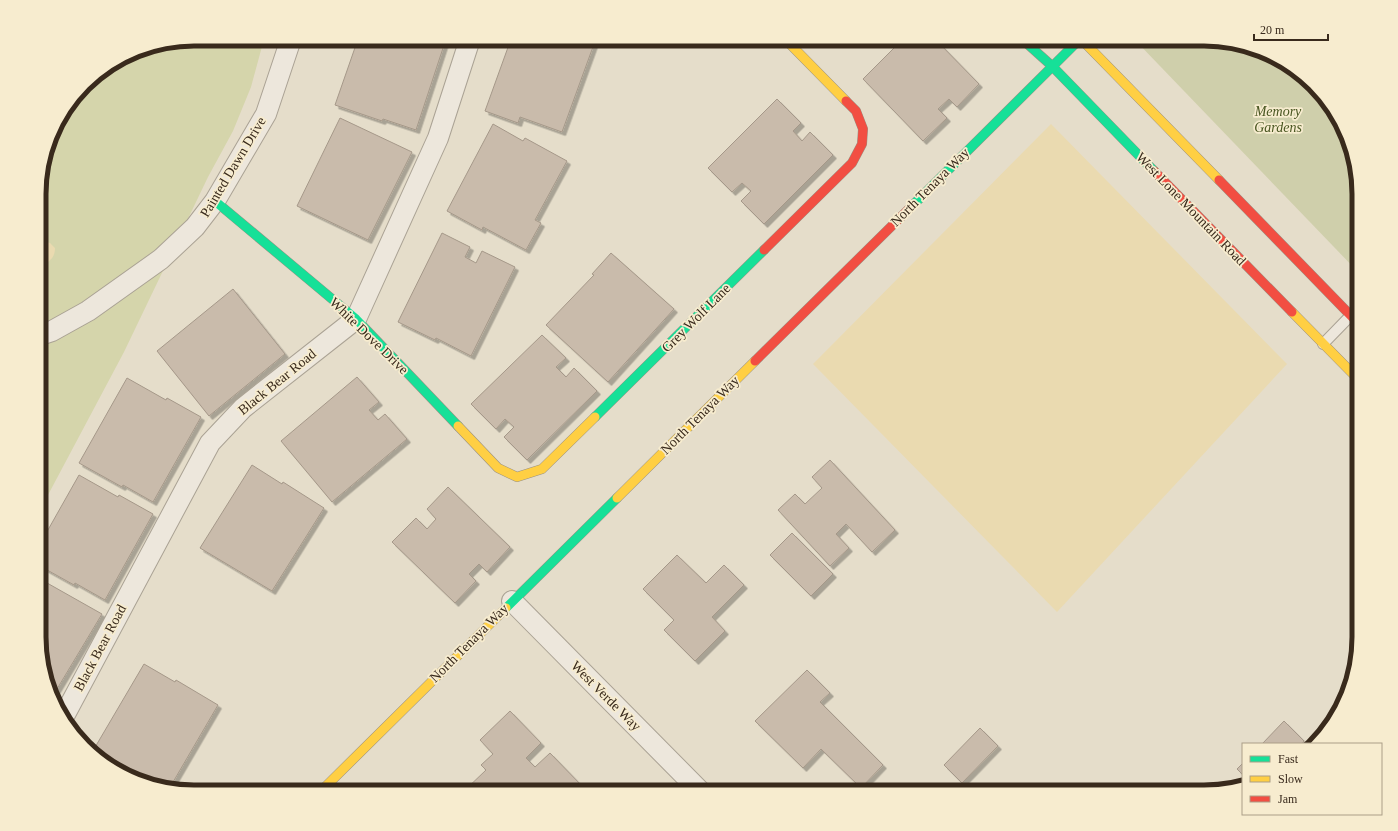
<svg xmlns="http://www.w3.org/2000/svg" width="1398" height="831" font-family="'Times New Roman',serif">
	<defs>
		<filter id="shadow"><feDropShadow dx="3.5" dy="3.5" stdDeviation="0" flood-color="#0004"/></filter>
	</defs>
	<rect width="100%" height="100%" fill="#e5ddca"/>
	<path fill="#d5d5ab" d="M194,39H264L251,87L233,131L208,177L124,352L40,510V174L55,125L92,78L135,51Z"/>
	<g fill="#eadab0">
		<path d="M1051,124L1287,364L1057,612L813,364Z"/>
		<path d="M47,242L50,243L55,248C55,259 48,262 40,267V244Z"/>
	</g>
	<path fill="#cfcfab" d="M1134,39H1204L1244,44L1282,60L1313,84L1338,116L1359,183V273Z"/>
	<g fill="#c9bbab" stroke="#a59889" filter="url(#shadow)">
		<path d="M358,39H446L416,130L383,119L382,121L335,105Z"/>
		<path d="M511,39H581L594,44L562,132L520,117L518,123L485,111Z"/>
		<path d="M903,39H935L979,84L957,107L949,99L938,109L947,118L923,141L863,79Z"/>
		<path d="M777,99L801,123L793,131L802,141L810,132L833,155L764,224L741,201L751,191L742,183L732,192L708,168Z"/>
		<path d="M340,118L412,152L368,240L297,206Z"/>
		<path d="M493,124L523,141L525,138L567,161L535,220L541,223L526,250L483,227L482,230L447,211Z"/>
		<path d="M442,233L470,247L465,257L476,263L482,251L515,267L471,356L436,338L435,340L398,322Z"/>
		<path d="M611,253L674,309L608,382L546,325L594,275L592,274Z"/>
		<path d="M233,289L285,354L209,416L157,351Z"/>
		<path d="M542,335L566,358L556,367L566,377L574,368L597,391L527,460L504,437L514,427L505,419L496,429L471,404Z"/>
		<path d="M357,377L379,402L369,410L378,420L385,414L407,439L332,502L281,441Z"/>
		<path d="M127,378L166,400L167,398L201,417L153,502L123,485L122,487L79,463Z"/>
		<path d="M830,460L895,530L872,552L846,524L836,534L849,548L830,566L778,510L795,494L805,504L822,488L812,477Z"/>
		<path d="M252,465L282,484L283,482L324,508L272,591L200,548Z"/>
		<path d="M79,475L118,497L119,495L153,514L105,600L75,583L74,585L40,566V544Z"/>
		<path d="M448,487L510,547L487,572L479,564L469,574L476,581L455,603L392,542L416,518L427,529L436,519L427,509Z"/>
		<path d="M792,533L833,574L811,596L770,555Z"/>
		<path d="M677,555L706,583L724,565L744,585L712,617L725,631L695,661L664,630L674,620L643,589Z"/>
		<path d="M40,579L102,614L54,694L40,657Z"/>
		<path d="M144,664L175,682L176,680L218,705L169,789L164,788L94,749Z"/>
		<path d="M807,670L830,693L820,702L883,765L861,788L821,749L803,768L755,721Z"/>
		<path d="M510,711L541,743L526,758L535,767L550,753L583,787L577,792H463L486,770L481,765L493,754L480,740Z"/>
		<path d="M1284,721L1304,741L1302,744H1262Z"/>
		<path d="M980,728L998,746L962,783L944,765Z"/>
		<path d="M1243,763V775L1237,769Z"/>
	</g>
	<g fill="none" stroke-linecap="round" stroke-linejoin="round">
		<g stroke="#aaa294" stroke-width="12">
			<path id="lane" d="M1323,344L1359,307"/>
		</g>
		<g stroke="#aaa294" stroke-width="22">
			<g id="street">
				<path d="M40,335L52,331L88,311L161,259L195,227L215,201L266,114L291,39"/>
				<path d="M512,601L701,792"/>
				<path d="M63,718L210,443L243,408L356,319L438,138L470,39"/>
			</g>
		</g>
		<g stroke="#999184" stroke-width="10">
			<g id="fast">
				<path d="M1022,39L1052,66L1154,171"/>
				<path d="M215,201L356,319L458,426"/>
				<path d="M912,206L1080,39"/>
				<path d="M595,417L764,250"/>
				<path d="M506,608L617,498"/>
			</g>
		</g>
		<g stroke="#999184" stroke-width="10">
			<g id="slow">
				<path d="M785,39L846,101"/>
				<path d="M1081,39L1219,180"/>
				<path d="M1292,312L1359,380"/>
				<path d="M458,426L498,468L517,477L542,469L595,417"/>
				<path d="M617,498L755,361"/>
				<path d="M320,792L506,608"/>
			</g>
		</g>
		<g stroke="#999184" stroke-width="10">
			<g id="jam">
				<path d="M1154,171L1292,312"/>
				<path d="M1219,180L1359,324"/>
				<path d="M764,250L852,163L862,144L863,129L856,111L846,101"/>
				<path d="M755,361L912,206"/>
			</g>
		</g>
		<use href="#lane" stroke="#ede7dc" stroke-width="10"/>
		<use href="#street" stroke="#ede7dc" stroke-width="20"/>
		<use href="#fast" stroke="#16e098" stroke-width="9"/>
		<use href="#slow" stroke="#ffcf43" stroke-width="9"/>
		<use href="#jam" stroke="#f24e42" stroke-width="9"/>
	</g>
	<g text-anchor="middle" dominant-baseline="central" stroke-width="3.5" stroke-linejoin="round" paint-order="stroke">
		<g font-size="14" font-style="italic" fill="#495621" stroke="#f7eccf">
			<text x="1278" y="111">Memory<tspan x="1278" dy="16">Gardens</tspan></text>
		</g>
		<g font-size="14" fill="#392a1c" stroke="#f7eccf">
			<text transform="translate(233 167) rotate(-59)">Painted Dawn Drive</text>
			<text transform="translate(930 187) rotate(-45)">North Tenaya Way</text>
			<text transform="translate(1191 209) rotate(46)">West Lone Mountain Road</text>
			<text transform="translate(696 318) rotate(-45)">Grey Wolf Lane</text>
			<text transform="translate(369 336) rotate(44)">White Dove Drive</text>
			<text transform="translate(277 382) rotate(-39)">Black Bear Road</text>
			<text transform="translate(700 415) rotate(-45)">North Tenaya Way</text>
			<text transform="translate(469 643) rotate(-45)">North Tenaya Way</text>
			<text transform="translate(100 648) rotate(-62)">Black Bear Road</text>
			<text transform="translate(606 696) rotate(45)">West Verde Way</text>
		</g>
	</g>
	<path d="M0 0H1398V831H0ZM194 46H1204A148 148 0 0 1 1352 194V637A148 148 0 0 1 1204 785H194A148 148 0 0 1 46 637V194A148 148 0 0 1 194 46Z" fill="#f7eccf" fill-rule="evenodd"/>
	<path fill="none" stroke="#392a1c" stroke-width="5" d="M194 46H1204A148 148 0 0 1 1352 194V637A148 148 0 0 1 1204 785H194A148 148 0 0 1 46 637V194A148 148 0 0 1 194 46Z"/>
	<rect x="1242" y="743" width="140" height="72" fill="#f7eccf" stroke="#ab9e87"/>
	<rect x="1250" y="756" width="20" height="6" fill="#16e098" stroke="#ab9e87"/>
	<text x="1278" y="763" font-size="12" fill="#392a1c">Fast</text>
	<rect x="1250" y="776" width="20" height="6" fill="#ffcf43" stroke="#ab9e87"/>
	<text x="1278" y="783" font-size="12" fill="#392a1c">Slow</text>
	<rect x="1250" y="796" width="20" height="6" fill="#f24e42" stroke="#ab9e87"/>
	<text x="1278" y="803" font-size="12" fill="#392a1c">Jam</text>
	<path d="M1254 34v6h74v-6" fill="none" stroke="#392a1c" stroke-width="2"/>
	<text x="1260" y="34" font-size="12" fill="#392a1c" stroke="#f7eccf" stroke-width="3" paint-order="stroke">20 m</text>
</svg>
